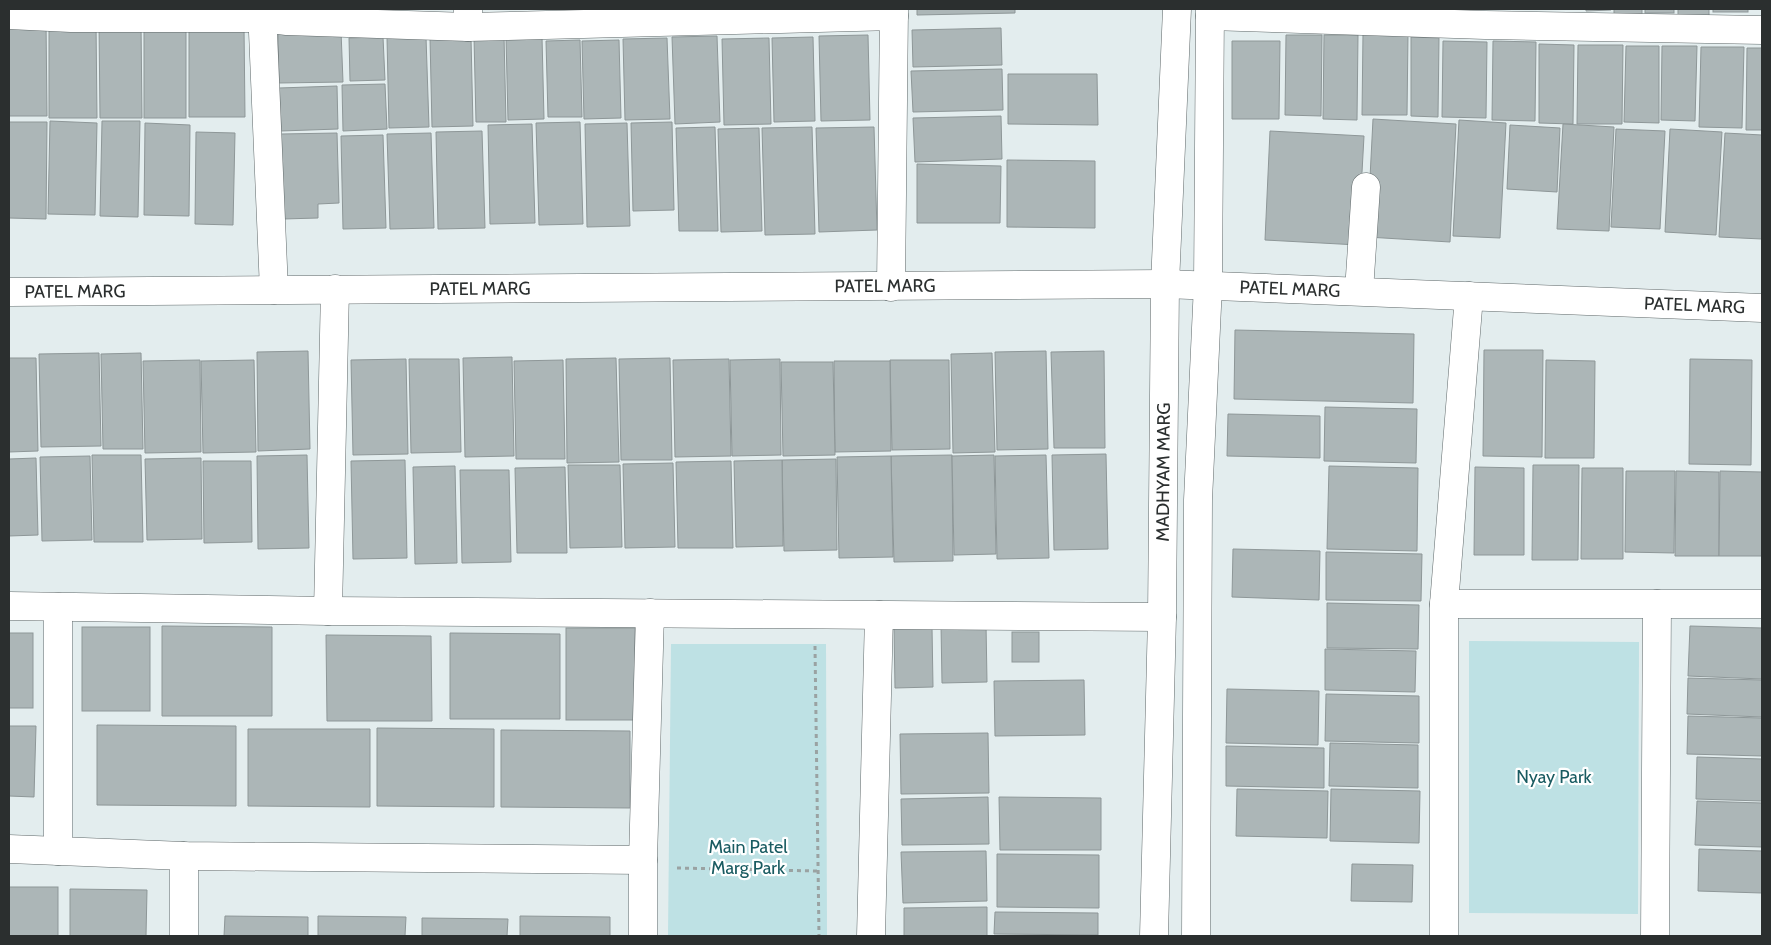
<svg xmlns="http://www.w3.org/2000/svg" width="1771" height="945" font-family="Cabin,sans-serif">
	<rect width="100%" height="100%" fill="#e3edee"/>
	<g fill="#bee1e4">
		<path d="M1469,641L1639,642L1638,914L1469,913Z"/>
		<path d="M671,644H826L827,936H668Z"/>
	</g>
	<g fill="#acb6b7" stroke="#8e9798">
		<path d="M917,9H1015V13L917,15Z"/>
		<path d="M1586,9H1611V10L1586,11Z"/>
		<rect x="1614" y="9" width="28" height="5"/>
		<rect x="1645" y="9" width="29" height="4"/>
		<rect x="1678" y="9" width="31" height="8"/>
		<rect x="1713" y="9" width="35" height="3"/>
		<path d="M9,20H46L47,116H9Z"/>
		<path d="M49,22H96L97,118H49Z"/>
		<path d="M99,23H141L142,118H100Z"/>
		<rect x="144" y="25" width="42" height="93"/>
		<path d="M189,26H244L245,117H189Z"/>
		<path d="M1001,28L1002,65L913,67L912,30Z"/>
		<path d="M341,31L343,82L279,83L278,32Z"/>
		<path d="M1363,33L1408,34L1407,115H1362Z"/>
		<path d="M868,35L870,120L821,121L819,36Z"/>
		<path d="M1286,35H1322L1321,116L1285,115Z"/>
		<path d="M1324,35H1358L1357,120L1323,119Z"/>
		<path d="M504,36L506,122H476L474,37Z"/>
		<path d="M717,36L720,122L675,124L672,37Z"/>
		<path d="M383,37L385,80L350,81L349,38Z"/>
		<path d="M426,37L429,127L389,128L387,38Z"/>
		<path d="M506,37H542L544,119L508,120Z"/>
		<path d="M813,37L815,121L774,122L772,38Z"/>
		<path d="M1411,37L1439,38L1438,117L1411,116Z"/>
		<path d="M430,38H471L473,126L432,127Z"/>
		<path d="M667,38L670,119L625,120L623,39Z"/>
		<path d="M769,38L771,124L724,125L722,39Z"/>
		<path d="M580,40L582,117H548L546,41Z"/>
		<path d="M619,40L621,118L584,119L582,41Z"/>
		<path d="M1232,41H1280L1279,119H1232Z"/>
		<path d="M1443,41L1487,42L1486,118L1442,117Z"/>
		<path d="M1493,41L1536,42L1535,121L1492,120Z"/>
		<path d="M1539,44L1574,45L1573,124L1539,123Z"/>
		<path d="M1578,45H1623L1622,124H1577Z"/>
		<path d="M1626,46H1659V123L1624,122Z"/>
		<path d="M1662,46H1697L1695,121L1661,120Z"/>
		<path d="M1701,47H1744L1742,128L1699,127Z"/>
		<path d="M1747,48H1762V130H1746Z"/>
		<path d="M1002,69L1003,110L913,112L911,71Z"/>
		<path d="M1008,74H1097L1098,125L1008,124Z"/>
		<path d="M385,84L387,129L343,131L342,85Z"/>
		<path d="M337,86L338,129L281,131L279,88Z"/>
		<path d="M1001,116L1002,159L915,162L913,118Z"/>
		<path d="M1373,119L1456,124L1450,242L1367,237Z"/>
		<path d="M1459,120L1506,123L1500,238L1453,236Z"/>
		<path d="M50,121L97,123L95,215L48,214Z"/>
		<path d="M102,121H140L138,217L100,216Z"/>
		<path d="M9,122H47L46,219L9,218Z"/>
		<path d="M580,122L583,224L539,225L536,123Z"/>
		<path d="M672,122L674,210L633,211L631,123Z"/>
		<path d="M145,123L190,125L189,216L144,215Z"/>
		<path d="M627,123L630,226L587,227L585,124Z"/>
		<path d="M532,124L535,223L490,224L488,125Z"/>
		<path d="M1563,124L1614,127L1609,231L1557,229Z"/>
		<path d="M1510,125L1560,128L1557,192L1507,189Z"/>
		<path d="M715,127L718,231H679L676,128Z"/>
		<path d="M812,127L815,234L765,235L762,128Z"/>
		<path d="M874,127L877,230L819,232L816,128Z"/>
		<path d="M759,128L762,231L721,232L718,129Z"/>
		<path d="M1616,129L1665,131L1660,229L1611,227Z"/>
		<path d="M1670,129L1722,132L1716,235L1665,232Z"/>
		<path d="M482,131L485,228L438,229L436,132Z"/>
		<path d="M1270,131L1364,136L1358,245L1265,240Z"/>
		<path d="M196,132L235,133L233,225L195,224Z"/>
		<path d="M337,133L339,203L318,204V218L283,219L281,134Z"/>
		<path d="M431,133L434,228L390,229L387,134Z"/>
		<path d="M1725,133L1762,135V239L1719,237Z"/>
		<path d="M383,135L386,228L343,229L341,136Z"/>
		<path d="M1007,160L1095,161V228L1007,227Z"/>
		<path d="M917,164L1001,166L1000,223H917Z"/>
		<path d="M1235,330L1414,334L1413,403L1234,399Z"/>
		<path d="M1484,350H1543L1542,457L1483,456Z"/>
		<path d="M308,351L310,449L258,451L257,352Z"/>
		<path d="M1046,351L1048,449L997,450L995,352Z"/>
		<path d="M1104,351L1105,448H1054L1051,352Z"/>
		<path d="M99,353L101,446L41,447L39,354Z"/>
		<path d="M141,353L143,449H103L101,354Z"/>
		<path d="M992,353L995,452L953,453L951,354Z"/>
		<path d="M512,357L514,456L465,457L463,358Z"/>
		<path d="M9,358H36L38,451L9,452Z"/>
		<path d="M616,358L619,462L567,463L566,359Z"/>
		<path d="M670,358L672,460H621L619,359Z"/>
		<path d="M406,359L408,454L353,455L351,360Z"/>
		<path d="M409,359H459L461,452L411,453Z"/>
		<path d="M729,359L731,456L675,457L673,360Z"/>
		<path d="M780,359L781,455L732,456L730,360Z"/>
		<path d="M1690,359L1752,360L1751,465L1689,464Z"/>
		<path d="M200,360L201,452L145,453L143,361Z"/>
		<path d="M254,360L256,452L203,453L201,361Z"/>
		<path d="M563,360L565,459H516L514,361Z"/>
		<path d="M890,360H949L950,449L892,450Z"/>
		<path d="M1546,360L1595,361L1594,458H1545Z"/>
		<path d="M834,361H890L891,451L835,452Z"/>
		<path d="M781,362H833L835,455L783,456Z"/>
		<path d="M1325,407L1417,409L1416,463L1324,461Z"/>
		<path d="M1228,414L1320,416V458L1227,456Z"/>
		<path d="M1106,454L1108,549L1054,550L1052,455Z"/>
		<path d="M92,455H141L143,542H94Z"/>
		<path d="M307,455L309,548L258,549L257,456Z"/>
		<path d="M952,455L953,561L894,562L891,456Z"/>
		<path d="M994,455L996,554L954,555L952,456Z"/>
		<path d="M1046,455L1049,558L997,559L995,456Z"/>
		<path d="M90,456L92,540L42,541L40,457Z"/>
		<path d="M891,456L893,557L839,558L837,457Z"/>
		<path d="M36,458L38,535L9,536V459Z"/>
		<path d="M201,458L202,539L147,540L145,459Z"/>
		<path d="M836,459L837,550L784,551L782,460Z"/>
		<path d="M405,460L407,558L353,559L351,461Z"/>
		<path d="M782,460L783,546L736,547L734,461Z"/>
		<path d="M203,461H251L252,542L204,543Z"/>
		<path d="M731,461L733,548H678L676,462Z"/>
		<path d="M673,463L675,547L625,548L623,464Z"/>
		<path d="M568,465H620L622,547L570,548Z"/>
		<path d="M1533,465H1579L1578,560H1532Z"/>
		<path d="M455,466L457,563L415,564L413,467Z"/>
		<path d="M1329,466L1418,468L1417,551L1327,549Z"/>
		<path d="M565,467L567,553H517L515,468Z"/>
		<path d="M1475,467L1524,468V555H1474Z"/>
		<path d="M1582,468H1623V559H1581Z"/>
		<path d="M460,470H509L511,562L462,563Z"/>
		<path d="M1626,471H1675L1674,553L1625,552Z"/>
		<path d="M1676,471L1719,472V556H1675Z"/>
		<path d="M1720,471L1762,472V556H1719Z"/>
		<path d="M1233,549L1320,551L1319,600L1232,597Z"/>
		<path d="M1326,552L1422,554L1421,601L1326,600Z"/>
		<path d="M1327,603L1419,605L1418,649L1327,648Z"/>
		<path d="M986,624L987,682L942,683L941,625Z"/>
		<path d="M162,626L272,627V716H162Z"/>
		<path d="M1690,626L1762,628V679L1688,676Z"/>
		<rect x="82" y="627" width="68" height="84"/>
		<path d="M932,627L933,687L895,688L894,628Z"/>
		<rect x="566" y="628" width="69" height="92"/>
		<rect x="1012" y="632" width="27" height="30"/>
		<rect x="9" y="633" width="24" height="75"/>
		<path d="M450,633L560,634V719H450Z"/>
		<path d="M326,635L431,636L432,721H327Z"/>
		<path d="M1325,649L1416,651L1415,692L1325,690Z"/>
		<path d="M1688,678L1762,680V717L1687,714Z"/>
		<path d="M1084,680L1085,735L995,736L994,681Z"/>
		<path d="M1227,689L1319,691L1318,745L1226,743Z"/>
		<path d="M1326,694L1419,696V743L1325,741Z"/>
		<path d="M1688,716L1762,718V756L1687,754Z"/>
		<path d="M97,725L236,726V806L97,805Z"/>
		<path d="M9,726H36L34,797L9,796Z"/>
		<path d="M377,728L494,729V807L377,806Z"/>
		<path d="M248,729H370V807L248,806Z"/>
		<path d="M501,730L630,731V808L501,807Z"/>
		<path d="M988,733L989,793L901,794L900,734Z"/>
		<path d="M1330,743L1418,745V788L1329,786Z"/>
		<path d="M1226,746L1324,748V788L1226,786Z"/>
		<path d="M1697,757L1762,759V801L1696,799Z"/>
		<path d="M1237,789L1328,791L1327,838L1236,836Z"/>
		<path d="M1331,789L1420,791L1419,843L1330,841Z"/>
		<path d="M988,797L989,844L902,845L901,799Z"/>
		<path d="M999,797L1101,798V850H1000Z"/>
		<path d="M1697,801L1762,803V847L1695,845Z"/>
		<path d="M1699,849L1762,851V893L1698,891Z"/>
		<path d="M986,851L987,901L903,903L901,852Z"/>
		<path d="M997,854L1099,855V908L997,907Z"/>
		<path d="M1352,864L1413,865L1412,902L1351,901Z"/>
		<rect x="9" y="887" width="49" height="49"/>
		<path d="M70,889L147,890L146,936H70Z"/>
		<path d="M987,907V936H904V908Z"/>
		<path d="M995,912L1098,913V935L994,934Z"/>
		<path d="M225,916L308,917V936H224Z"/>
		<path d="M318,916L406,917L405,936H318Z"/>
		<path d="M520,916L610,917V936H520Z"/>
		<path d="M422,918L508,919L507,936H422Z"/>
	</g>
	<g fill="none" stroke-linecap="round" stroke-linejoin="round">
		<g stroke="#60696a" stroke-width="29">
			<g id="minor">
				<path d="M262,9L274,290"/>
				<path d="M468,9V27L894,16"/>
				<path d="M9,15L71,18H262L287,21L468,27"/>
				<path d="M1210,16L1485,25L1762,30"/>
				<path d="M891,287L894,9"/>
				<path d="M1359,291L1366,187"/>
				<path id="s1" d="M9,292L1165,284L1762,308"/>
				<path d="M1444,604H1762"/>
				<path d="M9,606L328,611L1162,617"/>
				<path d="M328,611L335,289"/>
				<path d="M9,849L184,856L643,860"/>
				<path d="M58,851V607"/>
				<path d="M184,936V856"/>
				<path d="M643,936V860L650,613"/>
				<path d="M871,936L879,615"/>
				<path id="s2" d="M1154,936L1162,617L1165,284L1177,9"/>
				<path d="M1196,936L1198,500L1208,285L1210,9"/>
				<path d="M1444,936V604L1469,296"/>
				<path d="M1655,936L1657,604"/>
			</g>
		</g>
		<g stroke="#9aa2a2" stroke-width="3" stroke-dasharray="4 4" stroke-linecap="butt">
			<path d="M815,646L819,936"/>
			<path d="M677,868L818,871"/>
		</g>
		<use href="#minor" stroke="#fff" stroke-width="28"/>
	</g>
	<g text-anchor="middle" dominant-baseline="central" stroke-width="4.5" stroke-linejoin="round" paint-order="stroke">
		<g font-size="18" fill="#2b2f2f" stroke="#fff">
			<text stroke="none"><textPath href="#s1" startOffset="876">PATEL MARG</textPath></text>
			<text stroke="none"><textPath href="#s1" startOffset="471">PATEL MARG</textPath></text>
			<text stroke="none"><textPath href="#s1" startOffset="1281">PATEL MARG</textPath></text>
			<text stroke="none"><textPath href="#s1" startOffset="66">PATEL MARG</textPath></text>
			<text stroke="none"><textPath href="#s1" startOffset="1686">PATEL MARG</textPath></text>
			<text stroke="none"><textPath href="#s2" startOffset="464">MADHYAM MARG</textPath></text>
		</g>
		<g font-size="18" fill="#195b61" stroke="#fff">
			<text x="1554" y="777">Nyay Park</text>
			<text x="748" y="847">Main Patel<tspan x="748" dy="21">Marg Park</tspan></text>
		</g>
	</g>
	<rect width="1771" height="945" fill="none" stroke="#2b2f2f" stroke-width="20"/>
</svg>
